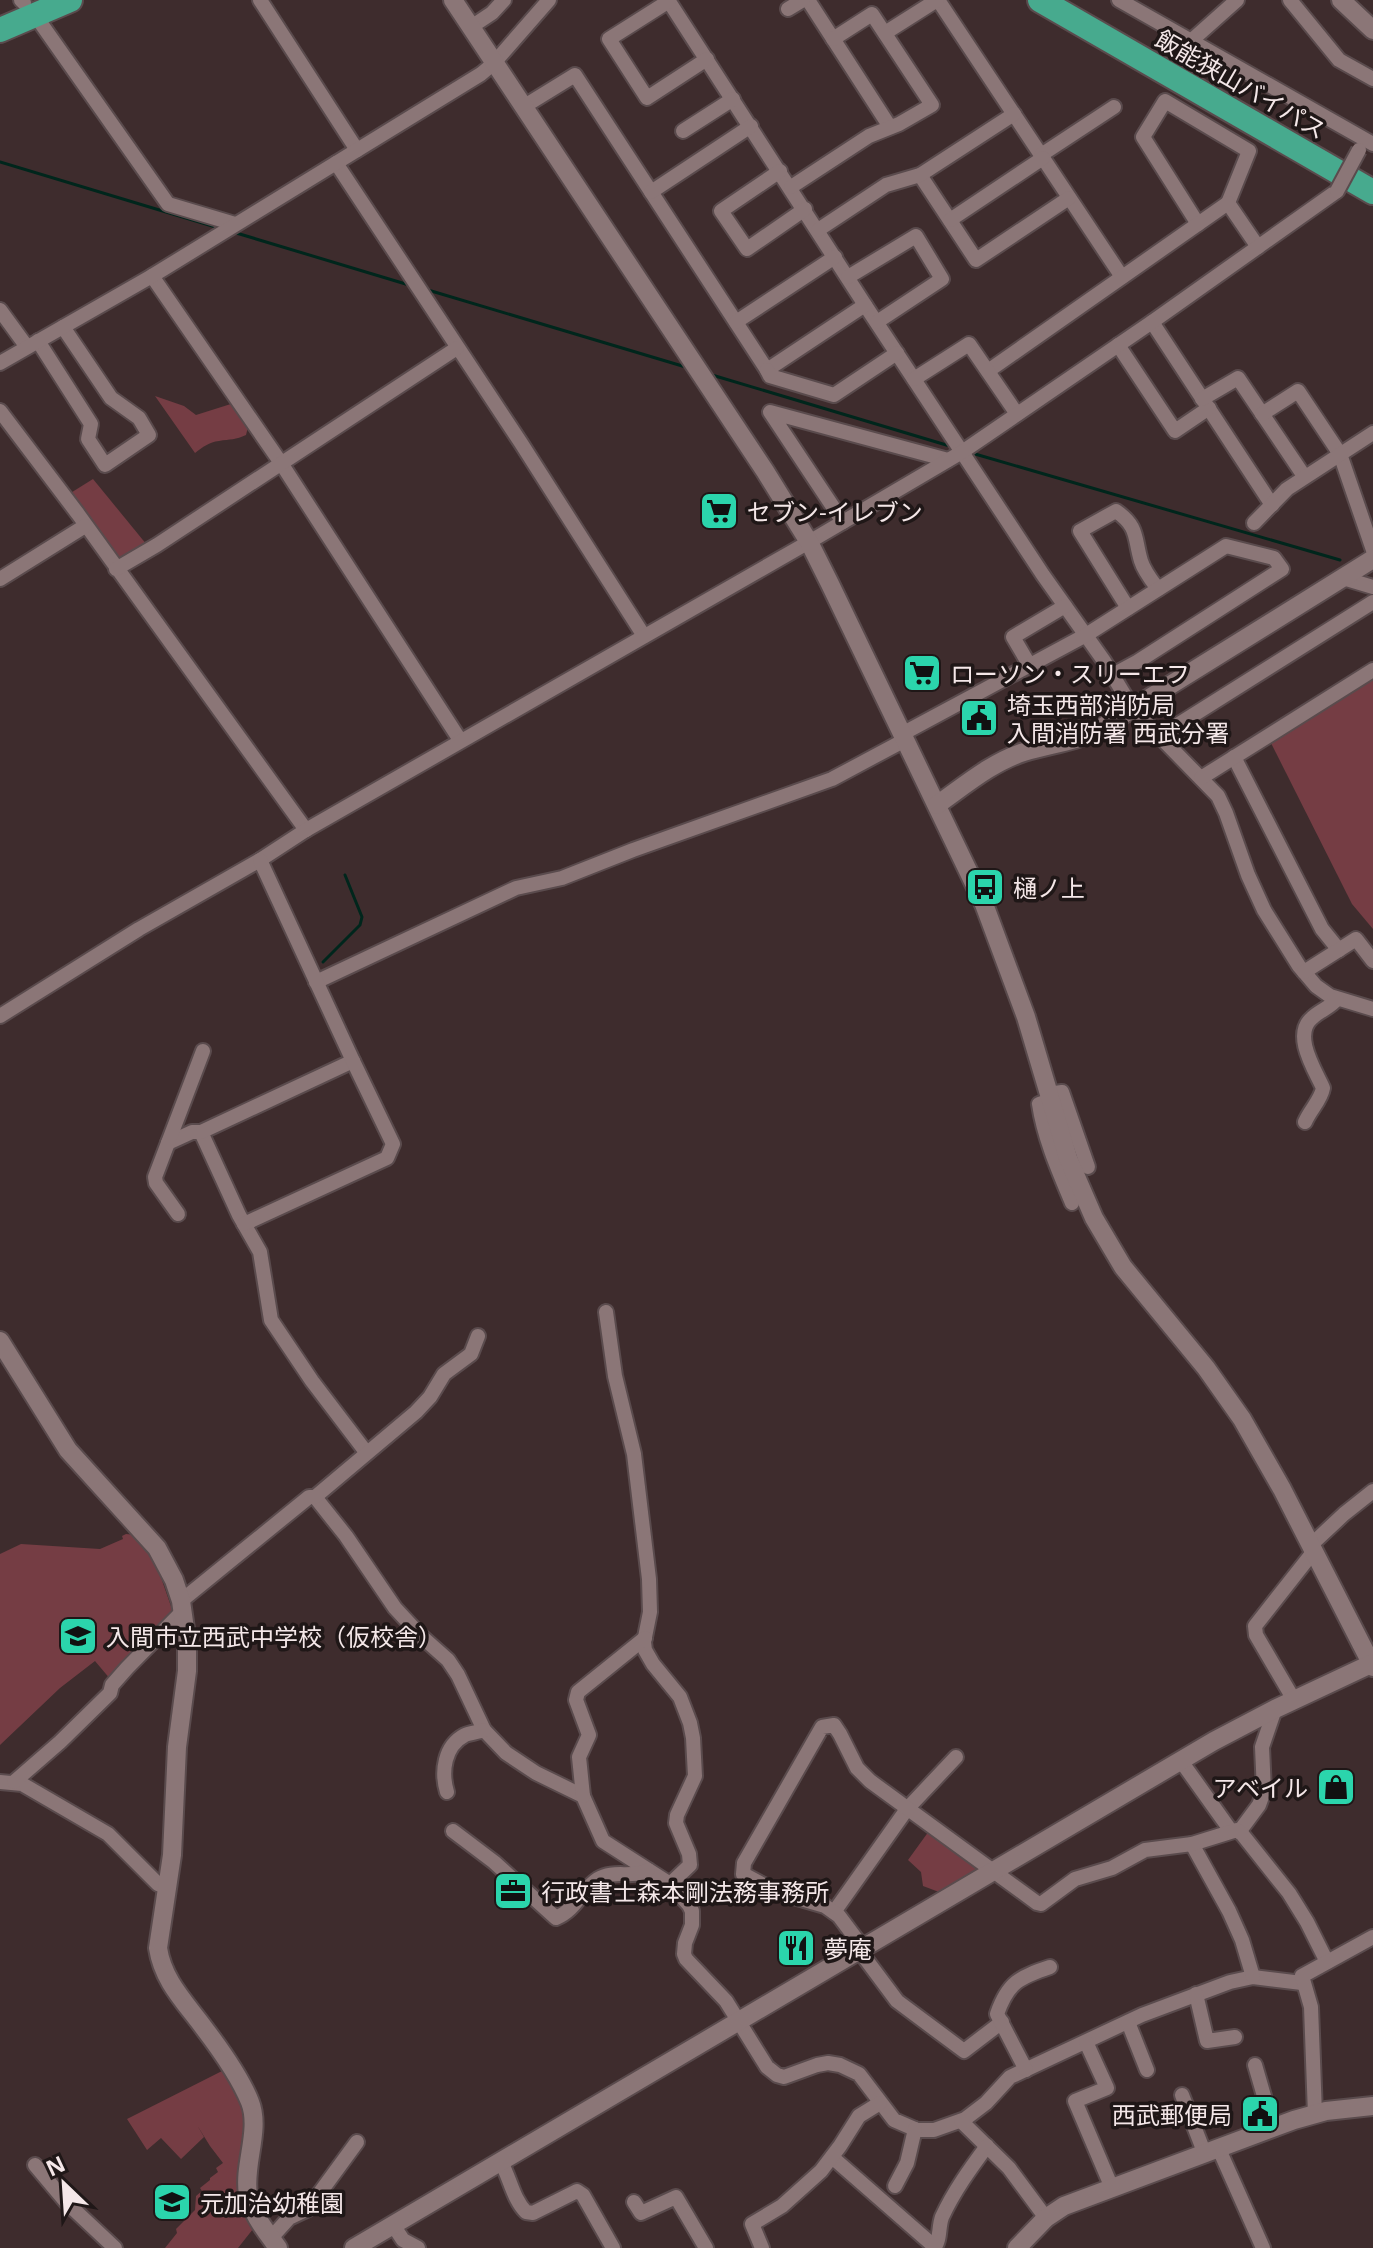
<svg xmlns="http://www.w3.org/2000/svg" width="1373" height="2248" font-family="'Open Sans','Noto Sans JP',sans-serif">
	<rect width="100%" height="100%" fill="#3e2c2d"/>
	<g fill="#753d44">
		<path d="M155,396L184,406L196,415L234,403L248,427L246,435C236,440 230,439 219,441C209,442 203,447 195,453Z"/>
		<path d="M93,479L147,545L121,563L69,494Z"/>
		<path d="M1373,676V929L1352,904L1270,741Z"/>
		<path d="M126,1534L136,1535L157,1566L173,1612L111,1680L95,1661L60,1688L0,1745V1554L21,1544L100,1549L123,1539L122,1536Z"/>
		<path d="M929,1831L980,1870L939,1892L923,1886L921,1872L908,1860Z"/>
		<path d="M224,2070L244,2107L246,2117L239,2176L253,2229L238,2248H165L177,2233L176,2229L195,2210L196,2196L202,2191L200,2188L210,2180V2178L218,2172L216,2168L223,2163L210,2146L197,2125L204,2137L181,2159L161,2138L147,2150L127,2119Z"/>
	</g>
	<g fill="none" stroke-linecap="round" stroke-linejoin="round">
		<g stroke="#00261c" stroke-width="3">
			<path d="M0,162L219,228"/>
			<path d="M233,232L409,285"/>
			<path d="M428,290L689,368"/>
			<path d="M712,375L953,447"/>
			<path d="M975,454L1340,560"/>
			<path d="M323,962L360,925L362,917L345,875"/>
		</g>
		<g stroke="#5a4b4d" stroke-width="18">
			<g id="street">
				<path d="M21,0L24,3"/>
				<path d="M260,0L357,150"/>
				<path d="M668,0L865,305L1043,575L1104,661L1133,709L1218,796L1226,813L1248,875L1264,910L1299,966L1316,986L1330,996L1373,1009"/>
				<path d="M808,0L890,127"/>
				<path d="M938,0L1122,277"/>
				<path d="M1119,0L1373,144"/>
				<path d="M1290,0L1339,60L1373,79"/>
				<path d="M669,1L609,39L647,98L707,59"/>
				<path d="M788,9L803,0"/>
				<path d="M35,15L168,204L235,224"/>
				<path d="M471,27L492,13L504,0"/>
				<path d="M885,33L937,0"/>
				<path d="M1191,41L1237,0"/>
				<path d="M523,107L575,75L767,370L865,305"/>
				<path d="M683,131L733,99"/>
				<path d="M1041,155L1114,107"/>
				<path d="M336,163L521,443L644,636"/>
				<path d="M780,171L721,211L747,249L805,209"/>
				<path d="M920,175L976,260L1069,198"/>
				<path d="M791,187L869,136L899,124L932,105L872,14L833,39"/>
				<path d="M651,192L751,126"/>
				<path d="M950,220L1043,158"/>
				<path d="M1198,224L1143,137L1165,101L1249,151L1228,203L1258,247"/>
				<path d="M818,230L886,185L920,175L1014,114"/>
				<path d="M152,276L281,463L460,740"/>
				<path d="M848,277L916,236L942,279L877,322"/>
				<path d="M0,310L27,347"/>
				<path d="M736,322L835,257"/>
				<path d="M1152,322L1272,505"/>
				<path d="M38,341L91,424L88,439L105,465L149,435L139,418L111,398L63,327"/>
				<path d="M1118,345L1175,431L1209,408"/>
				<path d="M0,363L152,276L481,74L494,63L549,0"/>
				<path d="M767,370L770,376L834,395L897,353"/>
				<path d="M988,371L1228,203"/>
				<path d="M914,379L969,344L1017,414"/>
				<path d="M1202,399L1238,378L1304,476"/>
				<path d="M0,411L78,514L306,830"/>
				<path d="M1262,414L1298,391L1340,454L1373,550"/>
				<path d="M843,522L770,412L948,460"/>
				<path d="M1254,523L1287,489L1373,433"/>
				<path d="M116,569L157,545L457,348"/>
				<path d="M1343,578L1373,587"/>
				<path d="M0,579L85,526"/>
				<path d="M1128,608L1080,531L1116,511C1139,527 1134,538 1141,561C1144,571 1152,581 1158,589"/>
				<path d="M1030,666L1013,637L1065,606"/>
				<path d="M902,734L1086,635L1226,546L1274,558L1282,569L1137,662L1113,675"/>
				<path d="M1160,736L1373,602"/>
				<path d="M1234,757L1322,929L1339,950"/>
				<path d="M1201,778L1373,670"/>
				<path d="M1304,972L1356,939L1373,961"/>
				<path d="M316,982L516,888L562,878L633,850L832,779L905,740"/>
				<path d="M0,1016L139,929L260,860L306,830L809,542L962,452L1152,322L1337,191"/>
				<path d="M1048,1094L1062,1092L1088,1167"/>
				<path d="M1050,1100L1039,1104C1044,1138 1059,1172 1072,1203"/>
				<path d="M1305,1122C1310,1110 1321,1100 1323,1088C1315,1070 1292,1035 1312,1018C1320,1010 1330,1008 1337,999"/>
				<path d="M201,1132L239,1215L260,1252L271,1320L312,1381L366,1452"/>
				<path d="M168,1143L192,1132H201L353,1061"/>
				<path d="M178,1214L156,1183L155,1177L203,1051"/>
				<path d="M244,1224L387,1158L393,1144L353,1061L260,860"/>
				<path d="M606,1312L615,1376L634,1454L649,1579L650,1612L644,1642L645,1650L653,1664L680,1697L690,1723L693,1738L695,1776L677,1815L676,1823L689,1854L690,1865L670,1884"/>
				<path d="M315,1497L346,1536L395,1608L421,1636L448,1660L458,1675L484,1730L506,1753L536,1773L583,1796L603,1841L670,1884L689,1905L692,1911V1925L685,1943L684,1954L686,1959L726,2001L767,2067L777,2075L784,2077L817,2065L828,2063L840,2065L859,2074L894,2120L917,2130H934L965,2119L986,2103L1010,2077L1142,2015L1230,1982L1253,1977L1302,1983"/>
				<path d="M1311,1545L1344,1514L1373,1491"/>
				<path d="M181,1601L309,1497H315L416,1412L430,1397L444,1374L471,1354L478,1336"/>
				<path d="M1294,1700L1256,1635L1255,1626L1314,1551"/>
				<path d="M1181,1761L1231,1831"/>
				<path d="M0,1782L22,1784L108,1834L158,1884L167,1887"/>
				<path d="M14,1782L60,1742L110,1693L112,1685L127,1668L182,1612"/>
				<path d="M447,1792C441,1772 444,1746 465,1735C470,1733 478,1732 484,1730"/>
				<path d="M583,1796L579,1757L589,1735L576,1700L578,1692L645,1638"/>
				<path d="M453,1831L494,1862L556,1918C577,1909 581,1890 598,1879C614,1869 632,1879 648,1870"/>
				<path d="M1239,1832L1259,1805L1264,1791L1262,1747L1275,1709"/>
				<path d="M1192,1844L1229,1911L1242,1940L1253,1977"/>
				<path d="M834,1912L907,1809L956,1757"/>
				<path d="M863,1948L839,1916L825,1906L777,1892L743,1874L744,1863L822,1727L834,1725L840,1734L857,1768L870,1781L1037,1903L1041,1904L1075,1879L1112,1868L1145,1850L1192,1844L1237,1830L1242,1834L1289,1893L1307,1922L1327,1962"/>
				<path d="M859,1950L897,2001L964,2051L1002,2022"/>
				<path d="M1196,1994L1207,2041L1235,2037"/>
				<path d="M1128,2022L1147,2070"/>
				<path d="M1086,2042L1107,2088L1075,2101L1112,2188"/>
				<path d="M1255,2065L1273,2127"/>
				<path d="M1026,2070L997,2014C1008,1982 1020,1977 1050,1967"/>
				<path d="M1182,2095L1204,2152"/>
				<path d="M1315,2114L1311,2007L1302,1976L1373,1937"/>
				<path d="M961,2121L1009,2168L1046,2218"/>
				<path d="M1218,2147L1263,2248"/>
				<path d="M832,2157L935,2247"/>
				<path d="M501,2162C510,2178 513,2199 526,2212L533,2213L577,2191L583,2195L613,2248"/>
				<path d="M35,2165L66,2202L115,2248"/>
				<path d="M895,2186L907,2163L915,2129"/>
				<path d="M634,2202L641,2213L676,2197L706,2248"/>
				<path d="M393,2225L403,2240L418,2248"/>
				<path d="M271,2238L289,2218L308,2209L357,2142"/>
				<path d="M762,2248L752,2224L782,2206L821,2171L840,2146L859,2116L880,2103"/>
				<path d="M934,2248C941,2239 938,2228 942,2217C954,2191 970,2169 987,2146"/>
			</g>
		</g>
		<g stroke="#5a4b4d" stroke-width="22">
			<g id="secondary">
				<path d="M453,0L765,471L809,542L830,584L984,904L1026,1017L1068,1158L1094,1218L1123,1267L1206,1368L1242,1419L1282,1489L1373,1667"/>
				<path d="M1341,0L1373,30"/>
				<path d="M937,805C964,786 992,762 1024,752C1050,744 1074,742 1098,730L1373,559"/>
				<path d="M0,1341L68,1450L157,1548L174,1580L181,1601L187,1643V1671L177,1747L172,1855L158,1948C163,1981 185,2002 204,2028C220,2049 240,2077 250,2102C261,2130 243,2165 248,2194C252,2215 266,2231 278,2248"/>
				<path d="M354,2248L1214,1741L1275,1709L1373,1663"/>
				<path d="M1017,2248L1046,2218L1064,2206L1294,2120L1326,2111L1373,2106"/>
			</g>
		</g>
		<g stroke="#5a4b4d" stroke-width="28">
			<g id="highway">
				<path d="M1040,0L1373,192"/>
				<path d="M0,30L70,0"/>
			</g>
		</g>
		<use href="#street" stroke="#8b7677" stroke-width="14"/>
		<use href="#secondary" stroke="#8b7677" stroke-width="18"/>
		<use href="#highway" stroke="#47aa8e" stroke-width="24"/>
		<g stroke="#5a4b4d" stroke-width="18" stroke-linecap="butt">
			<path id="street-bridge" d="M1337,191L1359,150"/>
		</g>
		<use href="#street-bridge" stroke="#8b7677" stroke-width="14"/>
	</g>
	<defs>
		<g id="supermarket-square" transform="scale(2)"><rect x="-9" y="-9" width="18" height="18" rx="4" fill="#2bd5ac" stroke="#1f1717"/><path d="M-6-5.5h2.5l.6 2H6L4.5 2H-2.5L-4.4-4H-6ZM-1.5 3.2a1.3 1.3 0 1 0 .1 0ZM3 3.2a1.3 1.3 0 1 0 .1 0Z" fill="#111"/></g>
		<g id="civic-square" transform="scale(2)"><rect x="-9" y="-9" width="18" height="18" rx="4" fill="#2bd5ac" stroke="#1f1717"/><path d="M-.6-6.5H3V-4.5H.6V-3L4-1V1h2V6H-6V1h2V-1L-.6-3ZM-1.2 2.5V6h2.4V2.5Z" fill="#111"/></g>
		<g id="bus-square" transform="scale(2)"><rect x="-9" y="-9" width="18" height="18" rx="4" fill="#2bd5ac" stroke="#1f1717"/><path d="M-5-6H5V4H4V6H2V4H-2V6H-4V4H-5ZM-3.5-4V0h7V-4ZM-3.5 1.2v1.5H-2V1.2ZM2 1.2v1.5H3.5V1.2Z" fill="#111"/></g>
		<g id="school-square" transform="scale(2)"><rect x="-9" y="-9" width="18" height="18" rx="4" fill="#2bd5ac" stroke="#1f1717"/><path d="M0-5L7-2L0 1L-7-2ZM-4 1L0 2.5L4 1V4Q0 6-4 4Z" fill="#111"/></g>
		<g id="shop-square" transform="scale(2)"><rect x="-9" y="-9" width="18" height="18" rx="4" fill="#2bd5ac" stroke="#1f1717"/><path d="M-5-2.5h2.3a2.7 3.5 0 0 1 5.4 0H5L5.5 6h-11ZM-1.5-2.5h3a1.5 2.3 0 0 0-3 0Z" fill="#111"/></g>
		<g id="office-square" transform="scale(2)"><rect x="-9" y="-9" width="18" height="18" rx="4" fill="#2bd5ac" stroke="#1f1717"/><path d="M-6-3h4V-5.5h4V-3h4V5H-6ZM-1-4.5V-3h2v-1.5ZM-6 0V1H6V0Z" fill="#111"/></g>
		<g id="restaurant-square" transform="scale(2)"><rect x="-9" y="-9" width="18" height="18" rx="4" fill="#2bd5ac" stroke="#1f1717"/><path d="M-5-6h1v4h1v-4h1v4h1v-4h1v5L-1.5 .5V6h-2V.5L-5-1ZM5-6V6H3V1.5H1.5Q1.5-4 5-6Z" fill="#111"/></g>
	</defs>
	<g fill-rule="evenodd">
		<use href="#supermarket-square" x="719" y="511"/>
		<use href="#supermarket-square" x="922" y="673"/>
		<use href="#civic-square" x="979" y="718"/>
		<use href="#bus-square" x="985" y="887"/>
		<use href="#school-square" x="78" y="1636"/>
		<use href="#shop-square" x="1336" y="1787"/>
		<use href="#office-square" x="513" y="1891"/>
		<use href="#restaurant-square" x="796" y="1948"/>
		<use href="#civic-square" x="1260" y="2114"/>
		<use href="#school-square" x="172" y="2202"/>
	</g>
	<g text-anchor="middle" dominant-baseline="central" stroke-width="7" stroke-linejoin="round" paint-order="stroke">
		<g font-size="24" fill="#f4e7e8" stroke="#1f1717">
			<text transform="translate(1241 84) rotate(30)">飯能狭山バイパス</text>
		</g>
		<g font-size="24" fill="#f4e7e8" stroke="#1f1717" text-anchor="start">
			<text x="747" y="511">セブン-イレブン</text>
			<text x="950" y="673">ローソン・スリーエフ</text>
			<text x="1007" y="704">埼玉西部消防局<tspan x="1007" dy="28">入間消防署 西武分署</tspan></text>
			<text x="1013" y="887">樋ノ上</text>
			<text x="106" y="1636">入間市立西武中学校（仮校舎）</text>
			<text x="1308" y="1787" text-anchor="end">アベイル</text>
			<text x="541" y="1891">行政書士森本剛法務事務所</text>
			<text x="824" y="1948">夢庵</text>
			<text x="1232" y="2114" text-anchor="end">西武郵便局</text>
			<text x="200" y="2202">元加治幼稚園</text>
		</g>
	</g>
	<g transform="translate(64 2184) rotate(335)" stroke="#1f1717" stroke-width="6" paint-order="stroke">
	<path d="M0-6L14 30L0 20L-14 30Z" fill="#f4e7e8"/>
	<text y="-12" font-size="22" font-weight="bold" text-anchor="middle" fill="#f4e7e8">N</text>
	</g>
</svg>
